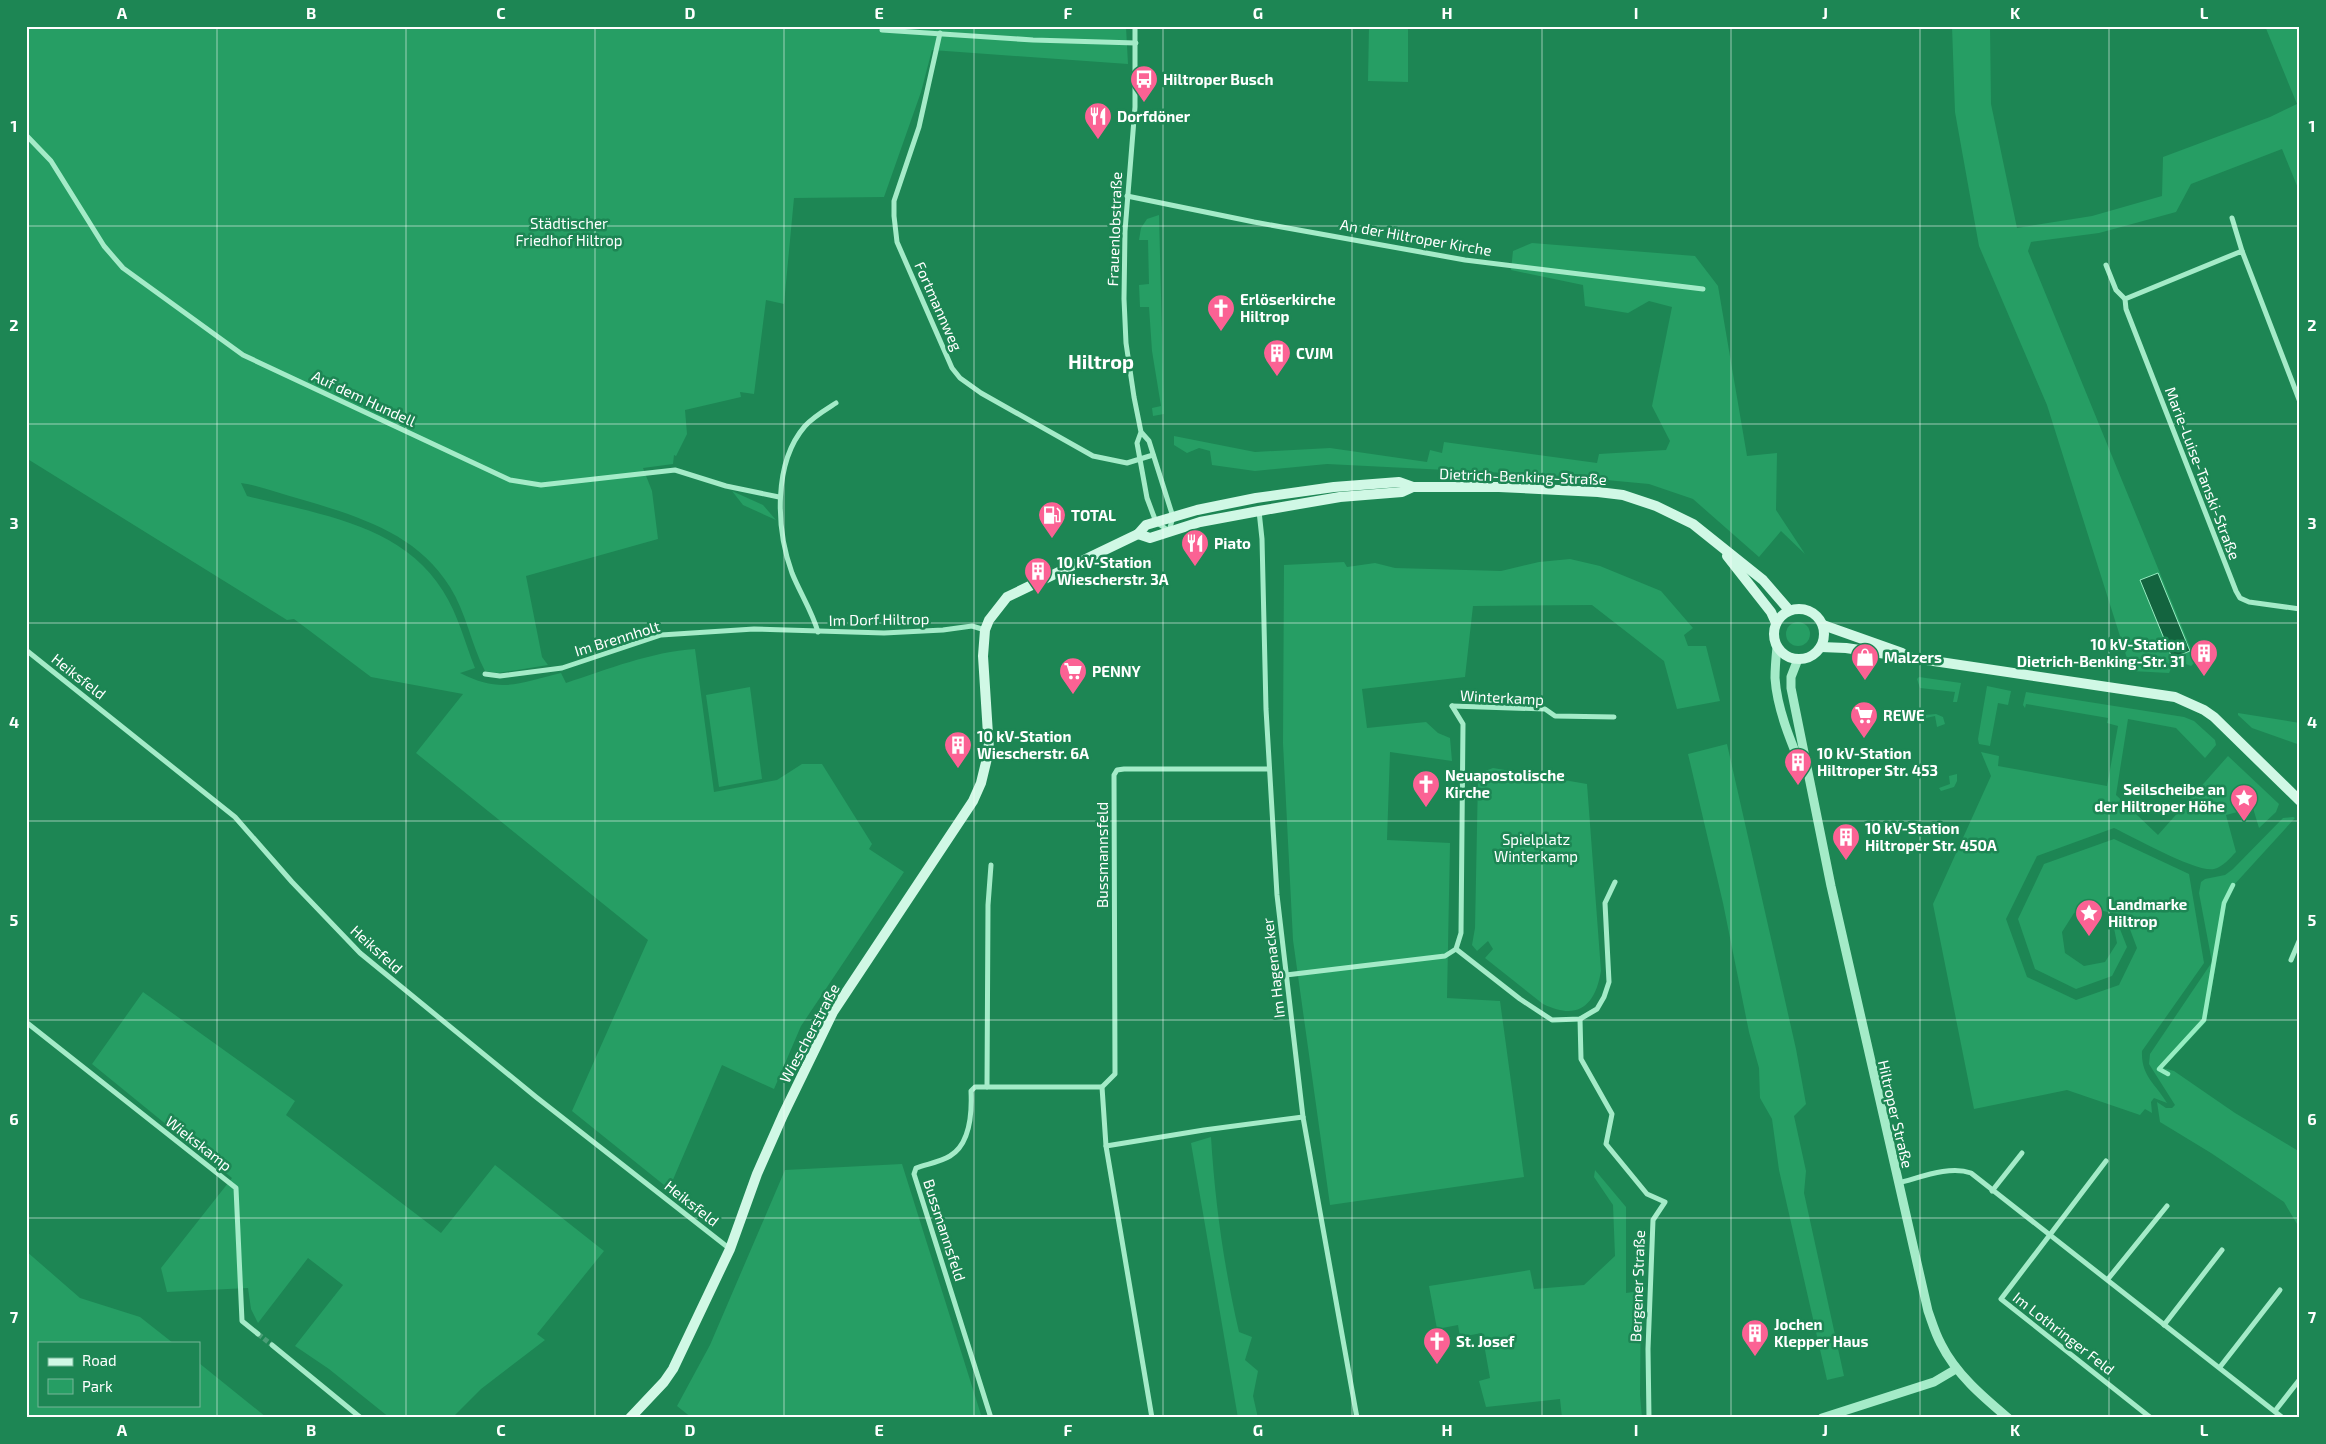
<svg xmlns="http://www.w3.org/2000/svg" width="2326" height="1444" font-family="'Exo 2',sans-serif">
	<rect width="100%" height="100%" fill="#1d8654"/>
	<g fill="#269e64">
		<path d="M26,26L1126,27L1128,64L932,50L921,92L884,197L794,198L784,304L766,300L754,394L740,392L741,397L685,410L687,434L676,456L674,455L673,464L643,468L652,491L658,539L526,576L542,657L548,665L498,673L485,671C471,644 466,612 450,587C417,533 357,516 300,499C281,494 261,486 241,483L247,496C317,514 402,524 443,591C458,614 465,643 475,668L460,673C502,694 518,683 561,673L566,683C608,669 651,652 695,649L714,792L777,780L802,764H822L872,844L869,849L904,872L801,1026L774,1089L722,1065L669,1189L572,1111L648,940L416,753L463,694L371,677L294,619L287,620L26,458Z"/>
		<path d="M1369,26H1408V82L1368,81Z"/>
		<path d="M1952,26H1990L1991,104L2017,228L2092,216L2162,196L2163,157L2270,117L2297,104L2265,26H2300V193L2282,149L2191,184L2176,212L2099,233L2031,242L2028,251L2196,661L2191,666L2175,660L2169,673L2131,671L2047,405L1979,246L1955,112Z"/>
		<path d="M1159,215L1164,414L1153,416L1152,408L1161,406L1152,351L1149,307H1140L1139,285L1149,284L1148,240H1139L1141,228L1147,219Z"/>
		<path d="M1532,243L1695,256L1718,286L1747,456L1777,453L1776,510L1805,554L1781,531L1759,557L1693,499L1649,484L1563,476L1327,464L1255,471L1212,465L1210,451L1199,448L1187,453L1174,445V436L1255,452L1330,448L1427,462L1430,450L1442,453L1444,442L1597,463L1599,454L1666,450L1670,441L1652,406L1672,307L1649,301L1628,313L1585,306L1583,285L1511,270L1513,251Z"/>
		<path d="M732,491L763,505L776,520L743,505Z"/>
		<path d="M1570,559L1600,566L1661,591L1693,628L1684,635L1688,646H1706L1720,701L1677,709L1664,661L1592,605L1473,606L1465,677L1362,689L1367,728L1426,722L1438,733L1450,738L1452,761L1390,752L1387,840L1450,843L1447,998L1500,1001L1524,1177L1330,1205L1293,940L1283,743L1284,565L1344,562L1347,567L1375,563L1395,568L1501,571L1539,562Z"/>
		<circle cx="1798" cy="634" r="12"/>
		<path d="M1919,677L1961,683L1957,702H1953L1955,692L1920,688L1917,679Z"/>
		<path d="M1987,686L2011,691L2008,705L1998,703L1990,746L1979,744L1978,739Z"/>
		<path d="M750,687L762,779L719,787L706,695Z"/>
		<path d="M2026,692L2184,717L2194,721L2215,740L2216,745L2205,758L2176,728L2128,719L2116,795L2158,835L2228,756L2279,804L2276,812L2259,828L2253,808L2226,815L2236,852C2230,858 2223,867 2214,869C2197,873 2133,837 2114,828L2037,856L2006,919L2027,977L2076,1000L2119,985L2137,948L2125,916L2095,909L2074,913L2062,932L2065,953L2084,966L2105,962L2117,943L2113,923L2118,924L2127,947L2112,976L2076,989L2035,969L2018,919L2044,864L2114,839L2189,874L2204,963L2142,1051C2141,1076 2155,1083 2167,1103L2154,1098L2151,1102L2152,1113L2145,1109L2140,1115L2067,1090L1974,1109L1933,904L1991,776L1981,752L1999,756L1998,766L2107,786L2118,726L2107,723L2108,718L2026,704L2025,708L2023,705Z"/>
		<path d="M2238,713L2300,723V745L2252,728L2238,715Z"/>
		<path d="M1936,714L1943,717L1945,724L1937,727L1935,716L1926,718V715Z"/>
		<path d="M1727,744L1796,1049L1806,1104L1794,1116L1806,1171L1804,1193L1844,1376L1827,1380L1779,1170L1772,1119L1760,1098L1759,1068L1749,1032L1723,903L1688,754Z"/>
		<path d="M1493,768L1587,784L1601,971C1595,1006 1578,1021 1543,1004L1485,958L1493,949L1488,941L1477,951L1472,945L1475,928L1478,778L1485,771Z"/>
		<path d="M1957,774V781L1954,787L1941,791L1939,788L1950,784L1949,776Z"/>
		<path d="M2293,817L2295,818L2233,886L2227,900L2206,1022L2163,1068L2174,1071L2235,1113L2300,1152V1229L2284,1202L2211,1153L2160,1122L2157,1102L2166,1108H2172L2175,1105L2149,1064L2150,1054L2212,962L2199,893L2201,882L2205,879L2225,875L2233,869L2283,818Z"/>
		<path d="M143,992L295,1101L286,1115L441,1233L495,1165L604,1251L537,1334L545,1340L481,1389L452,1418H390L329,1369L295,1346L343,1285L308,1258L258,1323L251,1309L248,1288L167,1292L161,1268L232,1178L92,1064Z"/>
		<path d="M1211,1137C1215,1203 1224,1267 1239,1332L1252,1337L1245,1360L1258,1371L1253,1396L1258,1418H1238L1191,1143Z"/>
		<path d="M902,1164L982,1418H692L677,1406L710,1345L785,1170Z"/>
		<path d="M1595,1170L1626,1207V1293L1641,1291L1640,1395L1642,1418H1562L1560,1399L1486,1407L1479,1381L1490,1378L1482,1333L1460,1337L1458,1325L1437,1329L1429,1286L1530,1270L1534,1289L1584,1285L1615,1256L1613,1205L1594,1177Z"/>
		<path d="M26,1251L80,1298L140,1317L173,1343H39V1405H199V1363L266,1417L26,1418Z"/>
	</g>
	<path fill="#13643f" stroke="#97edc2" d="M2158,573L2190,651L2172,658L2140,580Z"/>
	<g fill="none" stroke-linecap="round" stroke-linejoin="round">
		<path stroke="#97edc2" stroke-width="4.5" d="M2168,1074L2159,1069L2204,1020L2224,903L2233,885"/>
		<path stroke="#4a9e76" stroke-width="5" stroke-dasharray="5 2.5" stroke-linecap="butt" d="M258,1334L272,1345"/>
		<g stroke="#a4ebc8" stroke-width="5">
			<path d="M1135,26V107L1125,231L1124,299L1126,343L1134,397L1141,432L1149,441L1173,517L1169,531L1156,522L1147,498L1137,443L1141,432"/>
			<path d="M882,30L1033,40L1136,43"/>
			<path d="M940,33L919,127L894,201V216L897,242L952,368L960,378L981,393L1093,456L1127,463L1153,455"/>
			<path d="M26,135L51,161L104,246L123,268L243,355L510,480L541,485L675,470L726,486L779,497"/>
			<path d="M1127,196L1254,222L1465,260L1703,289"/>
			<path d="M2232,218L2242,251"/>
			<path d="M2106,265L2116,290L2125,299"/>
			<path d="M2300,402L2242,251L2125,299L2126,309L2236,591L2240,598L2249,602L2300,609"/>
			<path d="M1259,511L1262,539L1266,709L1277,895L1303,1117L1357,1418"/>
			<path d="M818,632C812,611 800,593 792,573C776,529 773,463 805,426C813,417 825,410 836,403"/>
			<path d="M26,650L235,817L292,882L360,953L536,1097L730,1249"/>
			<path d="M485,674L500,676L562,668L661,635L754,629L884,633L943,630L972,626L985,630"/>
			<path d="M1452,706L1545,709L1555,716L1614,717"/>
			<path d="M1456,949L1520,999L1552,1020L1580,1019L1597,1009L1604,997L1609,982L1605,903L1615,882"/>
			<path d="M2291,960L2300,939"/>
			<path d="M1286,975L1445,956L1456,949L1461,933L1463,724L1452,706"/>
			<path d="M1580,1019L1581,1059L1612,1114L1606,1144L1647,1194L1665,1202L1653,1220L1648,1349L1649,1418"/>
			<path d="M26,1022L236,1188L242,1321L258,1334"/>
			<path d="M987,1087L988,905L991,865"/>
			<path d="M1106,1146L1204,1130L1303,1117"/>
			<path d="M2106,1161L2001,1299L2151,1418"/>
			<path d="M1898,1183C1919,1178 1949,1165 1971,1173L2283,1418"/>
			<path d="M1992,1191L2022,1153"/>
			<path d="M2108,1279L2167,1206"/>
			<path d="M2164,1325L2222,1250"/>
			<path d="M272,1345L361,1418"/>
			<path d="M2220,1367L2280,1290"/>
			<path d="M2275,1411L2300,1379"/>
			<path d="M991,1418L914,1174L916,1168C927,1164 940,1162 950,1156C970,1144 972,1112 971,1091L975,1087H1102"/>
			<path d="M1152,1418L1106,1146L1102,1087L1115,1074L1114,775L1117,770L1124,769H1269"/>
		</g>
		<g stroke="#a4ebc8" stroke-width="9">
			<path d="M1777,647C1776,657 1775,668 1775,678C1777,709 1791,742 1803,771"/>
			<path d="M1798,659L1791,677V688L1831,886L1928,1311C1932,1322 1935,1333 1941,1344C1956,1374 1982,1396 2008,1418"/>
			<path d="M1822,1418L1934,1382L1956,1369"/>
		</g>
		<g stroke="#d0f8e5" stroke-width="10">
			<path d="M1138,534L1150,538L1200,522L1259,511L1340,497L1402,492L1413,487"/>
			<path d="M1727,556L1771,612L1776,623"/>
			<circle cx="1799" cy="634" r="25"/>
			<path d="M1823,625L1902,653"/>
			<path d="M1821,647L1846,648L2175,697L2204,710L2214,717L2300,801"/>
			<path d="M630,1418L664,1382L673,1369L730,1249L757,1174L783,1115L833,1012L973,801L981,783L989,750L983,656L985,630L989,620L1007,597L1138,534L1146,525L1197,510L1256,498L1334,487L1399,482L1413,487H1499L1598,492L1623,495L1656,506L1693,524L1763,580L1789,610"/>
		</g>
	</g>
	<path fill="none" stroke="#fff" stroke-width="1" stroke-opacity="0.55" d="M217,26V1418M406,26V1418M595,26V1418M784,26V1418M974,26V1418M1163,26V1418M1352,26V1418M1542,26V1418M1731,26V1418M1920,26V1418M2109,26V1418M26,226H2300M26,424H2300M26,623H2300M26,821H2300M26,1020H2300M26,1218H2300"/>
	<defs>
		<g id="bus-pin" transform="scale(1.4375)"><path d="M0 17L-7.5 6A9.5 9.5 0 1 1 7.5 6Z" fill="#fb6294" stroke="#1d8654"/><path d="M-5-6H5V4H4V6H2V4H-2V6H-4V4H-5ZM-3.5-4V0h7V-4ZM-3.5 1.2v1.5H-2V1.2ZM2 1.2v1.5H3.5V1.2Z" fill="#fff"/></g>
		<g id="restaurant-pin" transform="scale(1.4375)"><path d="M0 17L-7.5 6A9.5 9.5 0 1 1 7.5 6Z" fill="#fb6294" stroke="#1d8654"/><path d="M-5-6h1v4h1v-4h1v4h1v-4h1v5L-1.5 .5V6h-2V.5L-5-1ZM5-6V6H3V1.5H1.5Q1.5-4 5-6Z" fill="#fff"/></g>
		<g id="church-pin" transform="scale(1.4375)"><path d="M0 17L-7.5 6A9.5 9.5 0 1 1 7.5 6Z" fill="#fb6294" stroke="#1d8654"/><path d="M-1.2-6h2.4v3.5h3.3v2.4h-3.3V6h-2.4V-.1h-3.3v-2.4h3.3Z" fill="#fff"/></g>
		<g id="building-pin" transform="scale(1.4375)"><path d="M0 17L-7.5 6A9.5 9.5 0 1 1 7.5 6Z" fill="#fb6294" stroke="#1d8654"/><path d="M-4-6H4V6H1V3H-1V6H-4ZM-2.5-4.3h1.7v1.8h-1.7ZM.8-4.3h1.7v1.8H.8ZM-2.5-1h1.7V.8h-1.7ZM.8-1h1.7V.8H.8Z" fill="#fff"/></g>
		<g id="fuel-pin" transform="scale(1.4375)"><path d="M0 17L-7.5 6A9.5 9.5 0 1 1 7.5 6Z" fill="#fb6294" stroke="#1d8654"/><path d="M-5.5-6h7V0h2V4h1.3V-2.5L3-4.5l.8-.8L6-3V5H2.5V1h-1V6h-7ZM-4.2-4.7v3.2H.2V-4.7Z" fill="#fff"/></g>
		<g id="shop-pin" transform="scale(1.4375)"><path d="M0 17L-7.5 6A9.5 9.5 0 1 1 7.5 6Z" fill="#fb6294" stroke="#1d8654"/><path d="M-5-2.5h2.3a2.7 3.5 0 0 1 5.4 0H5L5.5 6h-11ZM-1.5-2.5h3a1.5 2.3 0 0 0-3 0Z" fill="#fff"/></g>
		<g id="supermarket-pin" transform="scale(1.4375)"><path d="M0 17L-7.5 6A9.5 9.5 0 1 1 7.5 6Z" fill="#fb6294" stroke="#1d8654"/><path d="M-6-5.5h2.5l.6 2H6L4.5 2H-2.5L-4.4-4H-6ZM-1.5 3.2a1.3 1.3 0 1 0 .1 0ZM3 3.2a1.3 1.3 0 1 0 .1 0Z" fill="#fff"/></g>
		<g id="sight-pin" transform="scale(1.4375)"><path d="M0 17L-7.5 6A9.5 9.5 0 1 1 7.5 6Z" fill="#fb6294" stroke="#1d8654"/><path d="M0-6L1.8-2.2L6-1.7L2.9 1.2L3.7 5.4L0 3.3L-3.7 5.4L-2.9 1.2L-6-1.7L-1.8-2.2Z" fill="#fff"/></g>
	</defs>
	<g fill-rule="evenodd">
		<use href="#bus-pin" x="1144" y="79"/>
		<use href="#restaurant-pin" x="1098" y="116"/>
		<use href="#church-pin" x="1221" y="308"/>
		<use href="#building-pin" x="1277" y="353"/>
		<use href="#fuel-pin" x="1052" y="515"/>
		<use href="#restaurant-pin" x="1195" y="543"/>
		<use href="#building-pin" x="1038" y="571"/>
		<use href="#building-pin" x="2204" y="653"/>
		<use href="#shop-pin" x="1865" y="657"/>
		<use href="#supermarket-pin" x="1073" y="671"/>
		<use href="#supermarket-pin" x="1864" y="715"/>
		<use href="#building-pin" x="958" y="745"/>
		<use href="#building-pin" x="1798" y="762"/>
		<use href="#church-pin" x="1426" y="784"/>
		<use href="#sight-pin" x="2244" y="798"/>
		<use href="#building-pin" x="1846" y="837"/>
		<use href="#sight-pin" x="2089" y="913"/>
		<use href="#building-pin" x="1755" y="1333"/>
		<use href="#church-pin" x="1437" y="1341"/>
	</g>
	<g text-anchor="middle" dominant-baseline="central" stroke-width="5" stroke-linejoin="round" paint-order="stroke">
		<g font-size="15" font-weight="bold" fill="#fff" stroke="#1d8654" text-anchor="start">
			<text x="1163" y="79">Hiltroper Busch</text>
			<text x="1117" y="116">Dorfdöner</text>
			<text x="1240" y="299">Erlöserkirche<tspan x="1240" dy="17">Hiltrop</tspan></text>
			<text x="1296" y="353">CVJM</text>
			<text x="1071" y="515">TOTAL</text>
			<text x="1214" y="543">Piato</text>
			<text x="1057" y="562">10 kV-Station<tspan x="1057" dy="17">Wiescherstr. 3A</tspan></text>
			<text x="2185" y="644" text-anchor="end">10 kV-Station<tspan x="2185" dy="17">Dietrich-Benking-Str. 31</tspan></text>
			<text x="1884" y="657">Malzers</text>
			<text x="1092" y="671">PENNY</text>
			<text x="1883" y="715">REWE</text>
			<text x="977" y="736">10 kV-Station<tspan x="977" dy="17">Wiescherstr. 6A</tspan></text>
			<text x="1817" y="753">10 kV-Station<tspan x="1817" dy="17">Hiltroper Str. 453</tspan></text>
			<text x="1445" y="775">Neuapostolische<tspan x="1445" dy="17">Kirche</tspan></text>
			<text x="2225" y="789" text-anchor="end">Seilscheibe an<tspan x="2225" dy="17">der Hiltroper Höhe</tspan></text>
			<text x="1865" y="828">10 kV-Station<tspan x="1865" dy="17">Hiltroper Str. 450A</tspan></text>
			<text x="2108" y="904">Landmarke<tspan x="2108" dy="17">Hiltrop</tspan></text>
			<text x="1774" y="1324">Jochen<tspan x="1774" dy="17">Klepper Haus</tspan></text>
			<text x="1456" y="1341">St. Josef</text>
		</g>
		<g font-size="15" fill="#fcfffe" stroke="#1d8654">
			<text x="569" y="223">Städtischer<tspan x="569" dy="17">Friedhof Hiltrop</tspan></text>
			<text x="1536" y="839">Spielplatz<tspan x="1536" dy="17">Winterkamp</tspan></text>
		</g>
		<g font-size="15" fill="#fff" stroke="#1d8654">
			<text transform="translate(1114 229) rotate(-88)">Frauenlobstraße</text>
			<text transform="translate(1416 237) rotate(10)">An der Hiltroper Kirche</text>
			<text transform="translate(939 306) rotate(66)">Fortmannweg</text>
			<text transform="translate(364 398) rotate(25)">Auf dem Hundell</text>
			<text transform="translate(2203 473) rotate(69)">Marie-Luise-Tanski-Straße</text>
			<text transform="translate(1523 476) rotate(2)">Dietrich-Benking-Straße</text>
			<text transform="translate(879 619) rotate(-1)">Im Dorf Hiltrop</text>
			<text transform="translate(617 638) rotate(-17)">Im Brennholt</text>
			<text transform="translate(79 676) rotate(38)">Heiksfeld</text>
			<text transform="translate(1502 697) rotate(3)">Winterkamp</text>
			<text transform="translate(1102 855) rotate(-90)">Bussmannsfeld</text>
			<text transform="translate(377 949) rotate(42)">Heiksfeld</text>
			<text transform="translate(1273 968) rotate(-97)">Im Hagenacker</text>
			<text transform="translate(809 1033) rotate(-62)">Wiescherstraße</text>
			<text transform="translate(1896 1114) rotate(77)">Hiltroper Straße</text>
			<text transform="translate(199 1143) rotate(38)">Wiekskamp</text>
			<text transform="translate(692 1203) rotate(38)">Heiksfeld</text>
			<text transform="translate(945 1230) rotate(72)">Bussmannsfeld</text>
			<text transform="translate(1637 1286) rotate(-88)">Bergener Straße</text>
			<text transform="translate(2064 1333) rotate(38)">Im Lothringer Feld</text>
		</g>
		<g font-size="20" font-weight="bold" fill="#fff" stroke="#1d8654">
			<text x="1101" y="361">Hiltrop</text>
		</g>
	</g>
	<rect width="2326" height="1444" fill="none" stroke="#1d8654" stroke-width="55"/>
	<rect x="38" y="1342" width="162" height="65" fill="#1d8654" stroke="#77b698"/>
	<rect x="48" y="1358" width="25" height="8" fill="#d0f8e5" stroke="#77b698"/>
	<text x="82" y="1366" font-size="15" fill="#ffffff">Road</text>
	<rect x="48" y="1379" width="25" height="15" fill="#269e64" stroke="#77b698"/>
	<text x="82" y="1392" font-size="15" fill="#ffffff">Park</text>
	<rect x="28" y="28" width="2270" height="1388" fill="none" stroke="#fff" stroke-width="2"/>
	<g font-size="16" text-anchor="middle" font-weight="bold" fill="#fff">
		<text x="122" y="19">A</text>
		<text x="311" y="19">B</text>
		<text x="501" y="19">C</text>
		<text x="690" y="19">D</text>
		<text x="879" y="19">E</text>
		<text x="1068" y="19">F</text>
		<text x="1258" y="19">G</text>
		<text x="1447" y="19">H</text>
		<text x="1636" y="19">I</text>
		<text x="1825" y="19">J</text>
		<text x="2015" y="19">K</text>
		<text x="2204" y="19">L</text>
		<text x="14" y="132">1</text>
		<text x="2312" y="132">1</text>
		<text x="14" y="331">2</text>
		<text x="2312" y="331">2</text>
		<text x="14" y="529">3</text>
		<text x="2312" y="529">3</text>
		<text x="14" y="728">4</text>
		<text x="2312" y="728">4</text>
		<text x="14" y="926">5</text>
		<text x="2312" y="926">5</text>
		<text x="14" y="1125">6</text>
		<text x="2312" y="1125">6</text>
		<text x="14" y="1323">7</text>
		<text x="2312" y="1323">7</text>
		<text x="122" y="1436">A</text>
		<text x="311" y="1436">B</text>
		<text x="501" y="1436">C</text>
		<text x="690" y="1436">D</text>
		<text x="879" y="1436">E</text>
		<text x="1068" y="1436">F</text>
		<text x="1258" y="1436">G</text>
		<text x="1447" y="1436">H</text>
		<text x="1636" y="1436">I</text>
		<text x="1825" y="1436">J</text>
		<text x="2015" y="1436">K</text>
		<text x="2204" y="1436">L</text>
	</g>
</svg>
